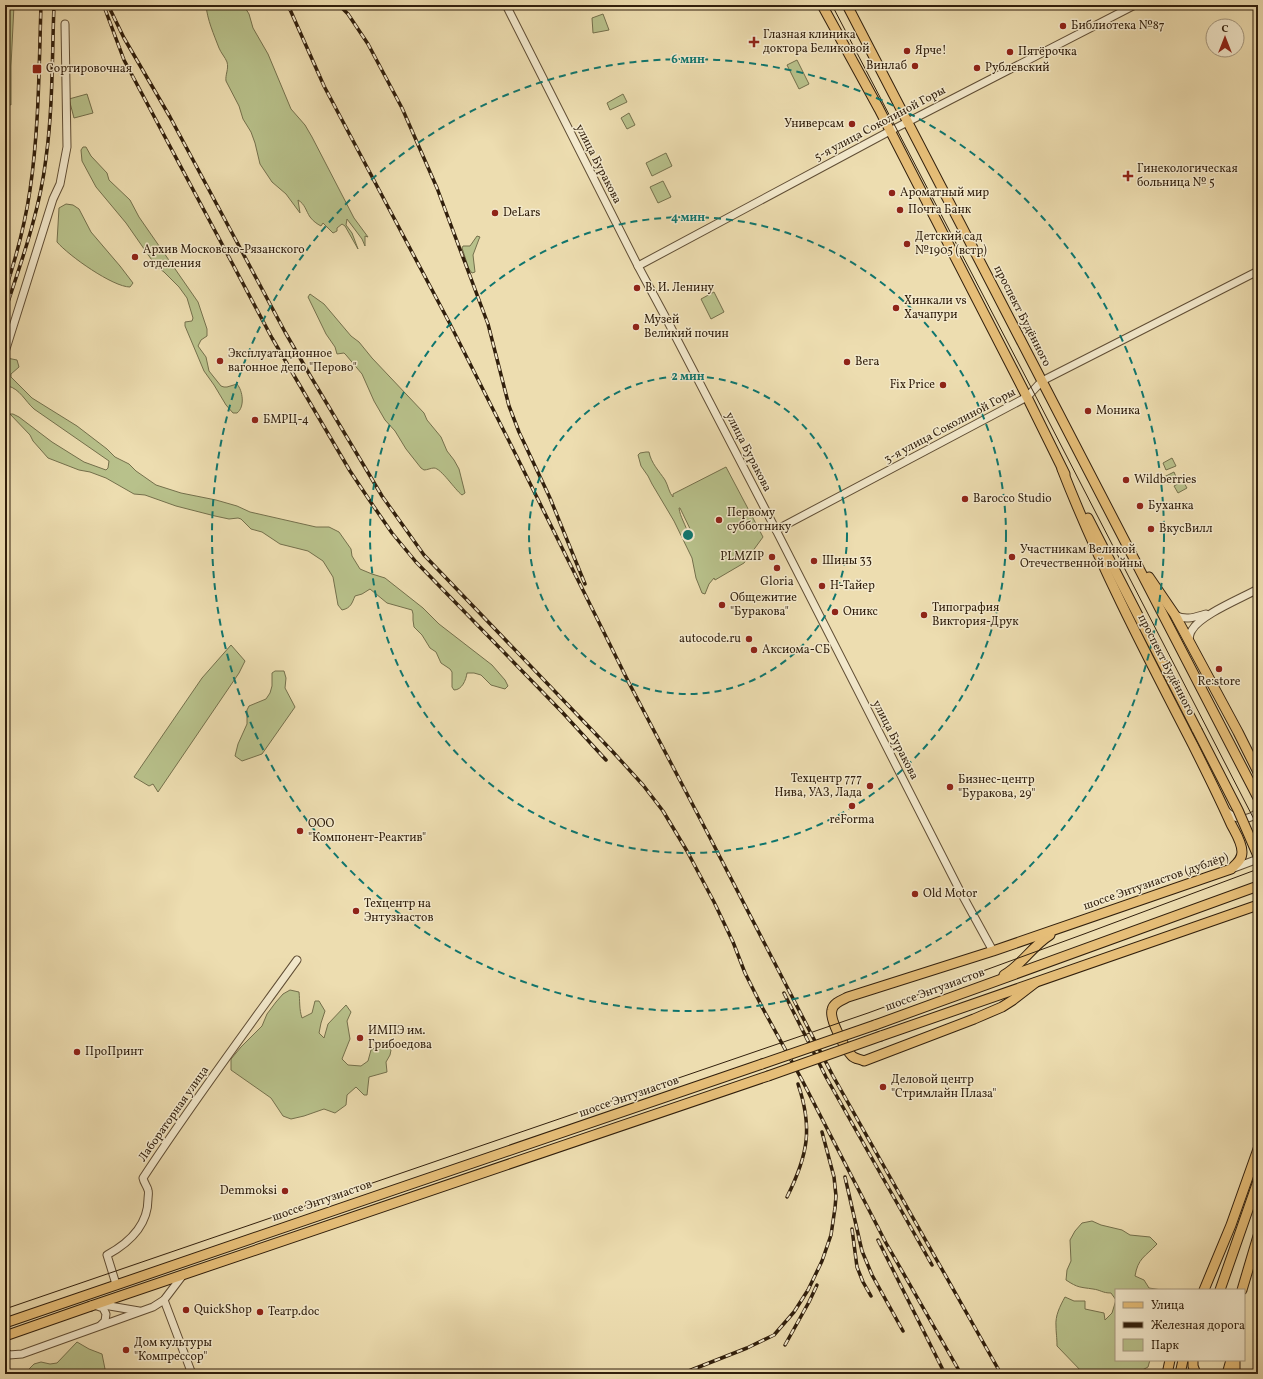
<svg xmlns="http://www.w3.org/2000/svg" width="1263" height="1379" font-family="Vollkorn,serif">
	<rect width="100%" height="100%" fill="#edddb0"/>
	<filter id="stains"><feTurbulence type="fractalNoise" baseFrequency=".005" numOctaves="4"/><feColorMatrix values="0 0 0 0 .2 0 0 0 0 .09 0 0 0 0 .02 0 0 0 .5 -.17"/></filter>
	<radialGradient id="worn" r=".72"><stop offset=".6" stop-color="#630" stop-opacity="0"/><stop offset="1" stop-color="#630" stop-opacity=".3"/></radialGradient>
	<g fill="#b8c18b" stroke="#74704c" fill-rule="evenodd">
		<path d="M5,5H14L11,66V105L5,103Z"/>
		<path d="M206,5H228L232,10L233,5L244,6L249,14L253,28L268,54L291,109L305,125L312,137L354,218L368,237L365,236V246L362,239L347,219L346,225L352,233L358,249L345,226L342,224L337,228V231L333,233L323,223L321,226C317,224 313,221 310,217C306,211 305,204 298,200L300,213L286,194L272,182L260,164L255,143L251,132L243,119L239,106L226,81C225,75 229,69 227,62C225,57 221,53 219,48C214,35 207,19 206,5Z"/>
		<path d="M603,14L609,30L593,33L592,18Z"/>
		<path d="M797,60L809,84L799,89L787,65Z"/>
		<path d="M87,94L93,113L74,118L69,99Z"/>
		<path d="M623,94L627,102L610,110L607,103Z"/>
		<path d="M629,113L635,125L627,129L621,118Z"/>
		<path d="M83,147H86L91,156L107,173L109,180L130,200L139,217L198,302L207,329V336L201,340L198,346L206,357L209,371L221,386L224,387H227L237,384C243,391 245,407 237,413H233L226,405L214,385L204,371L185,326V322L192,321L193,318L187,298L179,287L164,272L156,266L126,223L96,187L82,161L81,150Z"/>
		<path d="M666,153L672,166L652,176L646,163Z"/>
		<path d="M663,181L671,197L658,203L650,187Z"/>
		<path d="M66,204L73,205L79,209L91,232L120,266L133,283L130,287C113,287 69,256 57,242L59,208Z"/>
		<path d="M477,236L480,237L479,239L473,255L475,272L472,273L469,269L462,248L463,246H470Z"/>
		<path d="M714,292L724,312L711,319L701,299Z"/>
		<path d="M310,294L324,304L351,336L359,342L372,358L424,413L427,420L441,437L447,451L454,460L459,469L465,493L462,495C455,490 441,468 434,468C431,468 427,470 424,470L421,468L406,449L395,431L385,420L374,401L362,374L346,355L344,353L337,354L335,347L326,334L308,297Z"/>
		<path d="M7,358L17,360L19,367L11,374V377L32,398L77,426L107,449L115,457L129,464L136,471L156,485L181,493L216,500L237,506L250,512L316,527H329L339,532L351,549L352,556L360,569L372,574L385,578L423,608L439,624L492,665L505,680L508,686L505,689L491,685L481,675L474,673H467C466,680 462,690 454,690L452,687V672L450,669L441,663L436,652L430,648L422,635L414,627L413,620V614L412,610L387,603L370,589L362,594L355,596C352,603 351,608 342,610L338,605L333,577L323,561L308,551L280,544L262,532L251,529L241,519L238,518L229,519L215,516L176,506L145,495L134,494L106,478L90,472L79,470L48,458L33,441L30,435L10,414H13L19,417L52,442L84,462L106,470L108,468L109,461L34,409C25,401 20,389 8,386V392L5,398V359Z"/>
		<path d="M646,452H649C651,463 659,471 665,480C668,485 669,493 673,497V494L726,467L763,537L744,563L715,580L714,578L709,584L705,594L702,593L696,578L692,558L674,521L652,484L648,476L641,466L638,455L640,453ZM679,508H680L694,537L688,534C686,525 680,517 679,508Z"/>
		<path d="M1172,458L1176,466L1166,470L1163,463Z"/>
		<path d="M1174,472L1177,479L1168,484L1164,477Z"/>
		<path d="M1183,481L1187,488L1178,493L1174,486Z"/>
		<path d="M231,645L245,661L239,673L158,792L153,784L149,786L134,777L202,678Z"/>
		<path d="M275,671H284L286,678L285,688L295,707L262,754L242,761L235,756L238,744L247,724V710L249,706L266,699L270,693L272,686V673Z"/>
		<path d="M290,990L299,992C300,1001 299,1009 302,1018L312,1013L315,1001H319L325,1011L321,1023L319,1033L324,1038L328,1024L346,1005L351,1012L347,1021L350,1039L342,1059L348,1065L361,1066L368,1061L371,1050L384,1043L391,1050L390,1055L386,1062L387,1072L369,1077L367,1095H364L356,1087L347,1095L346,1105L335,1113L324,1109L304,1116L291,1119L283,1116L271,1098L231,1070V1059L241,1047L262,1026L267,1014L276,1002L283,994Z"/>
		<path d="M1092,1221L1101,1225L1122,1230L1130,1235L1150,1237L1157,1244C1145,1257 1138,1258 1135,1276L1144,1280L1149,1288L1162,1290H1116V1360H1150L1148,1367L1135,1374H1084L1057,1346C1057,1337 1056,1333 1056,1326C1055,1316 1060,1306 1065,1297L1074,1301H1085V1309L1104,1313L1105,1320L1112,1313L1116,1300L1111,1293C1102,1293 1101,1290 1093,1289C1080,1287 1078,1288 1066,1280L1067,1270L1071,1261L1070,1240L1075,1231L1082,1223Z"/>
		<path d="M77,1342L89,1349L102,1354L106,1374H24L34,1364L41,1362L50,1364L57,1363Z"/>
	</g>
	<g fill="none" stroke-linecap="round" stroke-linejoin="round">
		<g stroke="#604e35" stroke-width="9">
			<g id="minor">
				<path d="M506,5L638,266L667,320L776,530L959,889L993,951"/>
				<path d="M638,266L890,131L1135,5"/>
				<path d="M5,352L53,199L60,184L67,147L65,24"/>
				<path d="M776,530L1027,397L1042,381L1258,271"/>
				<path d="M1175,615C1186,621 1195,617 1206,614"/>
				<path d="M1189,642C1189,638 1189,634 1192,630C1200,615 1242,598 1258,589"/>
				<path d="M1226,811C1235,820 1248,822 1258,812"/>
				<path d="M1234,868L1258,859"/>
				<path d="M116,1284L107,1255C129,1243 148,1226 148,1199C148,1197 149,1192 148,1190C147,1186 144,1183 143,1178C192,1103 245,1032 297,960"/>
				<path d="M164,1300L192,1374"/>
				<path d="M98,1304L139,1311"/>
				<path d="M97,1306L103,1308L106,1314L105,1321L101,1325"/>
				<path d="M5,1351L9,1355L22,1354L153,1307L164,1300L183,1275"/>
			</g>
		</g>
		<g stroke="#311f0c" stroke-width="11">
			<g id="major">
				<path d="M822,5L879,109L1027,397L1065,474"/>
				<path d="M847,5L1258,798"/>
				<path d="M1088,518L1197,730"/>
				<path d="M1149,577L1175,615L1238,732L1258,772"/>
				<path d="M1004,975C1022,965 1032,946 1050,935"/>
				<path d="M1035,983L1013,1000L1002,1007L974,1019L864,1061C860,1059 855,1059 852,1056C845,1049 829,1019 832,1010C833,1003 842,1000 848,997L993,951L1231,869C1236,864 1242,860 1242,852C1242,842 1235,832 1231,824C1219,797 1206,771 1193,745C1146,654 1099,564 1062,469"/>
				<path d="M875,1025L1258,886"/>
				<path d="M881,1036L1258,905"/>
				<path d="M1204,1290L1231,1225L1258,1149"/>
				<path d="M1220,1290L1258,1181"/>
				<path d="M1242,1290L1258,1236"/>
				<path d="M91,1306L768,1076"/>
				<path d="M5,1323L762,1064"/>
				<path d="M1193,1360V1366L1196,1374"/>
				<path d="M1167,1374L1170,1360"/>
				<path d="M1180,1374L1183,1360"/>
				<path d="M1227,1374L1231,1360"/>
				<path d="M1235,1374V1360"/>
			</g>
		</g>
		<use href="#minor" stroke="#f3e9cc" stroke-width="7"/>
		<use href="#major" stroke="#e6be78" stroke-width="9"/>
		<g stroke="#311f0c" stroke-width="1">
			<path d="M832,5L1033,391L1258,827"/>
			<path d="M5,1309L868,1013L1084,934L1258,869"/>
		</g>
		<g stroke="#311f0c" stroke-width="3.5">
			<g id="rail">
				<path d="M108,5L124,38L170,117L285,332L311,377L382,496L424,555L613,752L643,785L663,811L687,851L714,902L733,942L745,973L762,1007L802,1080L886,1243L961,1374"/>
				<path d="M288,5L324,86L449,322L511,445L629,683L707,832L833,1076L1001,1374"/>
				<path d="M339,5L348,14L368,44L402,108L437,188L488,324L509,406L519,432L550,498L585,584"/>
				<path d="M105,9L124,60L272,338L350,471L372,504L392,533L416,562L562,712L606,760"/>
				<path d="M5,291C16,258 25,224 30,190C39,129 39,67 41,5"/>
				<path d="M5,311C22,260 40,210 46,158C53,107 52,56 54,5"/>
				<path d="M784,993L826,1077L932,1265"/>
				<path d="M845,1177L862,1251L872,1275L903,1331"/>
				<path d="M787,1197C808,1155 813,1128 798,1084"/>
				<path d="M852,1229L857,1267L863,1282L871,1296"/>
				<path d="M878,1240L945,1374"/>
				<path d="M785,1345L809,1302L817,1285"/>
				<path d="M681,1374L747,1348L774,1335L794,1312L808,1290L822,1261L831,1235L835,1208L836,1196L834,1177L822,1132"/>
			</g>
		</g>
		<use href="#rail" stroke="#f3e9cc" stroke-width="2" stroke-dasharray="6" stroke-linecap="butt"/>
		<g stroke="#311f0c" stroke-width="11" stroke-linecap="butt">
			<g id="major-bridge">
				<path d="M1197,730L1238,810L1258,856"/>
				<path d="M762,1064L875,1025"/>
				<path d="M768,1076L881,1036"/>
				<path d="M5,1336L91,1306"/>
			</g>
		</g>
		<use href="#major-bridge" stroke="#e6be78" stroke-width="9"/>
	</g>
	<g fill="none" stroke="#0f766e" stroke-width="2" stroke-dasharray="7 5">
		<circle cx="688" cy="535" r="159"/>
		<circle cx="688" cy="535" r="318"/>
		<circle cx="688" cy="535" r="476"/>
	</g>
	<g fill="#8f2418" stroke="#f3e9cc" stroke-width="1.5">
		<circle cx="1063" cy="26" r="4"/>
		<path d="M752 36h4v4h4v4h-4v4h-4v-4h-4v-4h4z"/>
		<circle cx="907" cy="51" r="4"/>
		<circle cx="1010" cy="52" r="4"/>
		<circle cx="915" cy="66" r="4"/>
		<circle cx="977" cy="68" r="4"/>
		<rect x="32" y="64" width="10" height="10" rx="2"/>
		<circle cx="852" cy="124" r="4"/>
		<path d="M1126 170h4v4h4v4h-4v4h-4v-4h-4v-4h4z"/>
		<circle cx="892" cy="193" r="4"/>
		<circle cx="900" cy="210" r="4"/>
		<circle cx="495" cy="213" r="4"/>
		<circle cx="907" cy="244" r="4"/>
		<circle cx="135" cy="257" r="4"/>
		<circle cx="637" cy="288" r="4"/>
		<circle cx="896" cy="308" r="4"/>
		<circle cx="636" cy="327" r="4"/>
		<circle cx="220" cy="361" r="4"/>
		<circle cx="847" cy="362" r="4"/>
		<circle cx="943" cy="385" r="4"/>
		<circle cx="1088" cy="411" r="4"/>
		<circle cx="255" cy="420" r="4"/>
		<circle cx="1126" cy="480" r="4"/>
		<circle cx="965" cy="499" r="4"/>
		<circle cx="1140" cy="506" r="4"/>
		<circle cx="719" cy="520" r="4"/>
		<circle cx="1151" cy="529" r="4"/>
		<circle cx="772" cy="557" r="4"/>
		<circle cx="1012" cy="557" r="4"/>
		<circle cx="814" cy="561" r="4"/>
		<circle cx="777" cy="568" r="4"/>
		<circle cx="822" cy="586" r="4"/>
		<circle cx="722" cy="605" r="4"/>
		<circle cx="835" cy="612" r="4"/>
		<circle cx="924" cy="615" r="4"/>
		<circle cx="749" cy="639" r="4"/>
		<circle cx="754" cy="650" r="4"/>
		<circle cx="1219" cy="669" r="4"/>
		<circle cx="870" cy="786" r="4"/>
		<circle cx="950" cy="787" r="4"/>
		<circle cx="852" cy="806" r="4"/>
		<circle cx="300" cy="831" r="4"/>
		<circle cx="915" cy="894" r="4"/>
		<circle cx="356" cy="911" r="4"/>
		<circle cx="360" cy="1038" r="4"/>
		<circle cx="77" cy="1052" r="4"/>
		<circle cx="883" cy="1087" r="4"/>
		<circle cx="285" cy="1191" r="4"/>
		<circle cx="186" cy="1310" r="4"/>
		<circle cx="260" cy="1312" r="4"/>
		<circle cx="126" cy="1350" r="4"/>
	</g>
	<g text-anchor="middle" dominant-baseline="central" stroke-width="3" stroke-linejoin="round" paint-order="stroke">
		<g font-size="12" fill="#311f0c" stroke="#f3e9cc" text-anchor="start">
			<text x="1071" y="26">Библиотека №87</text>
			<text x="763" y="35">Глазная клиника<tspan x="763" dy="14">доктора Беликовой</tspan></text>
			<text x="915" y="51">Ярче!</text>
			<text x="1018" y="52">Пятёрочка</text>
			<text x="907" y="66" text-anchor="end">Винлаб</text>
			<text x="985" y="68">Рублевский</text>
			<text x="46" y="69">Сортировочная</text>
			<text x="844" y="124" text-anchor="end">Универсам</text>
			<text x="1137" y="169">Гинекологическая<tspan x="1137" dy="14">больница № 5</tspan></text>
			<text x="900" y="193">Ароматный мир</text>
			<text x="908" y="210">Почта Банк</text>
			<text x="503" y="213">DeLars</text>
			<text x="915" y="237">Детский сад<tspan x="915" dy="14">№1905 (встр)</tspan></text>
			<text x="143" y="250">Архив Московско-Рязанского<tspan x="143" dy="14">отделения</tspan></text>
			<text x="645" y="288">В. И. Ленину</text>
			<text x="904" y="301">Хинкали vs<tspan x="904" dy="14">Хачапури</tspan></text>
			<text x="644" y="320">Музей<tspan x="644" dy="14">Великий почин</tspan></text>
			<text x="228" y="354">Эксплуатационное<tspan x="228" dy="14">вагонное депо "Перово"</tspan></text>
			<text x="855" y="362">Вега</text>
			<text x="935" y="385" text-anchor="end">Fix Price</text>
			<text x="1096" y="411">Моника</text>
			<text x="263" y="420">БМРЦ-4</text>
			<text x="1134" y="480">Wildberries</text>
			<text x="973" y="499">Barocco Studio</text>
			<text x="1148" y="506">Буханка</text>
			<text x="727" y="513">Первому<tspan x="727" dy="14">субботнику</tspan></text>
			<text x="1159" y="529">ВкусВилл</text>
			<text x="1020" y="550">Участникам Великой<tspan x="1020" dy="14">Отечественной войны</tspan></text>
			<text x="764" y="557" text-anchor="end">PLMZIP</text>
			<text x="822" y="561">Шины 33</text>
			<text x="777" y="582" text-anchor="middle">Gloria</text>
			<text x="830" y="586">Н-Тайер</text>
			<text x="730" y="598">Общежитие<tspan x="730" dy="14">"Буракова"</tspan></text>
			<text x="932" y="608">Типография<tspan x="932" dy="14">Виктория-Друк</tspan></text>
			<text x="843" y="612">Оникс</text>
			<text x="741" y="639" text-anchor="end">autocode.ru</text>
			<text x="762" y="650">Аксиома-СБ</text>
			<text x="1219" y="682" text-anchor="middle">Re:store</text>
			<text x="862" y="779" text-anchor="end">Техцентр 777<tspan x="862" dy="14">Нива, УАЗ, Лада</tspan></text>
			<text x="958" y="780">Бизнес-центр<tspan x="958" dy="14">"Буракова, 29"</tspan></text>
			<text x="852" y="820" text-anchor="middle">reForma</text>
			<text x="308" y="824">ООО<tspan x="308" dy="14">"Компонент-Реактив"</tspan></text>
			<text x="923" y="894">Old Motor</text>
			<text x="364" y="904">Техцентр на<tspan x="364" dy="14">Энтузиастов</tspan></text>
			<text x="368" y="1031">ИМПЭ им.<tspan x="368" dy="14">Грибоедова</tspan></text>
			<text x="85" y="1052">ПроПринт</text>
			<text x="891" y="1080">Деловой центр<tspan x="891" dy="14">"Стримлайн Плаза"</tspan></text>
			<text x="277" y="1191" text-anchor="end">Demmoksi</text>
			<text x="194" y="1310">QuickShop</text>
			<text x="268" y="1312">Театр.doc</text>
			<text x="134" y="1343">Дом культуры<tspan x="134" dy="14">"Компрессор"</tspan></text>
		</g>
		<g font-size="12" fill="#311f0c" stroke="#f3e9cc">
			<text transform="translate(880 124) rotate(-28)">5-я улица Соколиной Горы</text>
			<text transform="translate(598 164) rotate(63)">улица Буракова</text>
			<text transform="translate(1022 316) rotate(63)">проспект Будённого</text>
			<text transform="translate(950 426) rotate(-28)">3-я улица Соколиной Горы</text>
			<text transform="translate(748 452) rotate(63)">улица Буракова</text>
			<text transform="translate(1166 665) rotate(63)">проспект Будённого</text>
			<text transform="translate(895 740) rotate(63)">улица Буракова</text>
			<text transform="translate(1156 882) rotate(-19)">шоссе Энтузиастов (дублёр)</text>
			<text transform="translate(935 990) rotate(-20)">шоссе Энтузиастов</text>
			<text transform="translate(629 1097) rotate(-19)">шоссе Энтузиастов</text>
			<text transform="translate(174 1114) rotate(-55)">Лабораторная улица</text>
			<text transform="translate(322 1201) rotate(-19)">шоссе Энтузиастов</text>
		</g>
	</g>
	<circle cx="688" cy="535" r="6" fill="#0f766e" stroke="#f3e9cc" stroke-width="2"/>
	<g font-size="12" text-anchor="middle" font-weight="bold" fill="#0f766e" stroke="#f3e9cc" stroke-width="3" stroke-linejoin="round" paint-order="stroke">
		<text x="688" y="63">6 мин</text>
		<text x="688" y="221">4 мин</text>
		<text x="688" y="380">2 мин</text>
	</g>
	<rect width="1263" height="1379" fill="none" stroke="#edddb0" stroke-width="20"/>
	<rect x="6" y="6" width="1251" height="1367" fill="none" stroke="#311f0c" stroke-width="2"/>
	<rect x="10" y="10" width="1243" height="1359" fill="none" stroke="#311f0c"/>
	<rect x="1115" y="1289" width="130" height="72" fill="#f3e9cc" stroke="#a5987f"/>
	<rect x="1123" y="1302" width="20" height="6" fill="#e6be78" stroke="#a5987f"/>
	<text x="1151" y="1309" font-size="12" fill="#311f0c">Улица</text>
	<rect x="1123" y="1322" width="20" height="6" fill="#311f0c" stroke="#a5987f"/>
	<text x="1151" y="1329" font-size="12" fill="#311f0c">Железная дорога</text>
	<rect x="1123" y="1339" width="20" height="12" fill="#b8c18b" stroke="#a5987f"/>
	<text x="1151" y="1349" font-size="12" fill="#311f0c">Парк</text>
	<g transform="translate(1225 38)"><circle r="19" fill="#f3e9cc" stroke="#a5987f"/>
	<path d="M0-3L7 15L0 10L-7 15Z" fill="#8f2418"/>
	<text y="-6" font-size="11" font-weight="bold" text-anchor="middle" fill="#311f0c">С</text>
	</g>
	<rect width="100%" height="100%" filter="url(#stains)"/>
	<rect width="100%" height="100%" fill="url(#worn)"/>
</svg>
